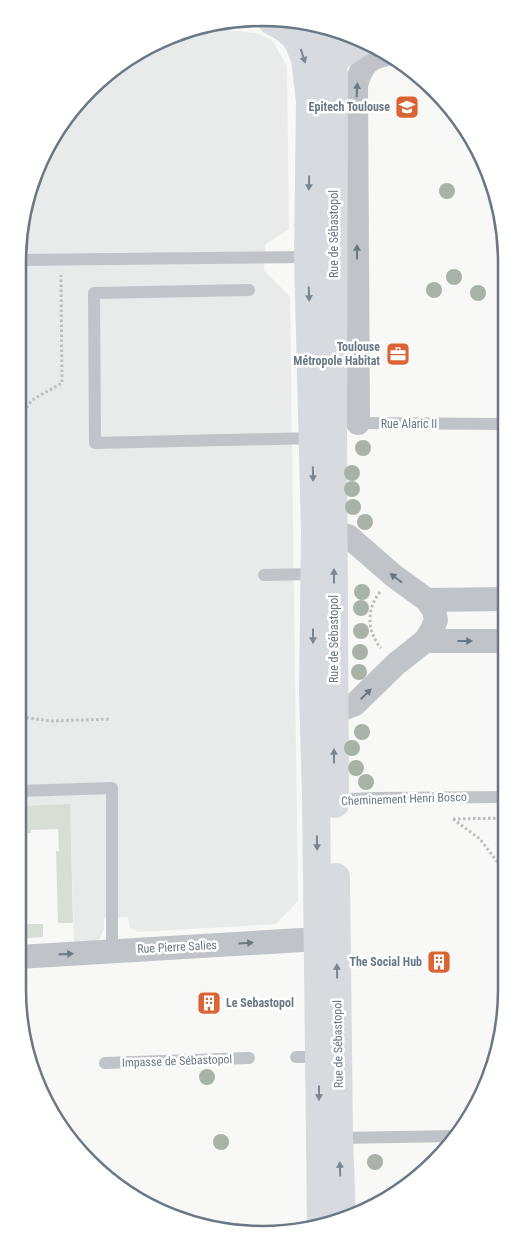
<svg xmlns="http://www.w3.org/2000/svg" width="524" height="1252" font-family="'Roboto Condensed',sans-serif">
	<rect width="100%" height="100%" fill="#f8f9f6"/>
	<path fill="#e9ebea" d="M208,28L256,33L272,40L287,66L289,229L265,245L264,270L290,296L298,901L276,924L138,932L130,928L128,917L104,918V929L98,942L74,945L70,804L18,806V262L30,184L78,101L154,43Z"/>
	<g fill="#d8ddd6">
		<path d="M70,804L73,923H58L56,851H59L58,829L31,830V833L18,834V806Z"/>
		<path d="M18,924H43V937L18,939Z"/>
	</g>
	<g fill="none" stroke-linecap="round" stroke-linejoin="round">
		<g stroke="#bbbdc0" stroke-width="3" stroke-dasharray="2.5 2.5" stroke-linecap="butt">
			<path d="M18,407L22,414"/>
			<path d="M18,420L32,400L62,383L61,275"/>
			<path d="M380,592C366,609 367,632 381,648"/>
			<path d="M18,712L28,718L51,721L111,719"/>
			<path d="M453,819L480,839L499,864L502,1017"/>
			<path d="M453,819L506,818"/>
			<path d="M501,962H506"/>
		</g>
		<g stroke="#c0c4c8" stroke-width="12">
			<path d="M18,260L310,257"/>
			<path d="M249,290L94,293L95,443L316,438"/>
			<path d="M353,423L505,424"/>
			<path d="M264,575L313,574"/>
			<path d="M18,791L112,788V951"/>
			<path d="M335,802L350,799L375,798L506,797"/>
			<path d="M296,1057H319"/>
			<path d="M105,1063L249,1058"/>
			<path d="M337,1138L457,1136"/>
		</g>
		<g stroke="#c0c4c8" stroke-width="24">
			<path d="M358,423L356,85C362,65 367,58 388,54"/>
			<path d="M316,532H333L348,536L394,576L427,600L434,610L436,620L432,630L425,641L396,664L355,704L334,712L322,701"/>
			<path d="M427,600L505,599"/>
			<path d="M425,641H506"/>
			<path d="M18,957L335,938"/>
		</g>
		<g stroke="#d7dbdf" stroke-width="28">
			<path d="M272,21L283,27L294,36L299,44L305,59L310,102L308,257L315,532L313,693L316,794L321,1226"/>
			<path d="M318,27C328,42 332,59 334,76L333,423L335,804"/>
			<path d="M321,75L332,61L362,41"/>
			<path d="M336,877L339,1138L342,1218"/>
		</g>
	</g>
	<g fill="#a8b2a6">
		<circle cx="447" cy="191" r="8"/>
		<circle cx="454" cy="277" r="8"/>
		<circle cx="434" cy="290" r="8"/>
		<circle cx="478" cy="293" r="8"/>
		<circle cx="363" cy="448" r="8"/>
		<circle cx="352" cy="473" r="8"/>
		<circle cx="352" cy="489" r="8"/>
		<circle cx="353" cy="507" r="8"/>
		<circle cx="365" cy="522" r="8"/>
		<circle cx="362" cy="592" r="8"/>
		<circle cx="361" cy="608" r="8"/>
		<circle cx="361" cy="631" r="8"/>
		<circle cx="360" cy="652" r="8"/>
		<circle cx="359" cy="672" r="8"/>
		<circle cx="362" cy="732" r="8"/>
		<circle cx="352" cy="748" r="8"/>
		<circle cx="356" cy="768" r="8"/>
		<circle cx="366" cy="782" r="8"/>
		<circle cx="207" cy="1077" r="8"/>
		<circle cx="221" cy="1142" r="8"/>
		<circle cx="375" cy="1162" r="8"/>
	</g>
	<defs><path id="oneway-solid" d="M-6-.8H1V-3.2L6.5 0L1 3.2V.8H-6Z" transform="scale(1.25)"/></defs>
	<g fill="#7a8692">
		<use href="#oneway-solid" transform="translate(303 56) rotate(72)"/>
		<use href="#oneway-solid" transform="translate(309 183) rotate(91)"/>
		<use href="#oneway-solid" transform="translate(309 294) rotate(88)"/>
		<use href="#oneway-solid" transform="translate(313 474) rotate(89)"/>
		<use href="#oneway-solid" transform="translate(334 576) rotate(-90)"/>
		<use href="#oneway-solid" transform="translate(313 636) rotate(90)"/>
		<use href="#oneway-solid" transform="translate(334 756) rotate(-90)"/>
		<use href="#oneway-solid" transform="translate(317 843) rotate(89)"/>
		<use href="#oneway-solid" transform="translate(337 971) rotate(-91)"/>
		<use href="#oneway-solid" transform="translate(319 1093) rotate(90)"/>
		<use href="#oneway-solid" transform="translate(340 1169) rotate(-92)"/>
	</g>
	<g fill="#6a7785">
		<use href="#oneway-solid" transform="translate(357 90) rotate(-87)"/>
		<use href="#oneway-solid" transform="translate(357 252) rotate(-90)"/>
		<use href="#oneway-solid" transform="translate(396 578) rotate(-143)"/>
		<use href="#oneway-solid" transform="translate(465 641)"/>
		<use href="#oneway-solid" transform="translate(366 694) rotate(-45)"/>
		<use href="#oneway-solid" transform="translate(246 943) rotate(-4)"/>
		<use href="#oneway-solid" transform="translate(66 954) rotate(-4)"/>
	</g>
	<defs>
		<g id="university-square" transform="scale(1.25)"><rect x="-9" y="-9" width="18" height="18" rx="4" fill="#d96536" stroke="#fff"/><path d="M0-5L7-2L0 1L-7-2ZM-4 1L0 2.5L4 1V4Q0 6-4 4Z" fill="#fff"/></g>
		<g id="office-square" transform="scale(1.25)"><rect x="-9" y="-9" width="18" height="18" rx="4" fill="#d96536" stroke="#fff"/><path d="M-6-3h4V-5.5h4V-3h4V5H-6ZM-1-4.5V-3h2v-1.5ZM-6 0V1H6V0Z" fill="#fff"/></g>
		<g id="building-square" transform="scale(1.25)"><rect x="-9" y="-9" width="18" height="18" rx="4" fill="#d96536" stroke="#fff"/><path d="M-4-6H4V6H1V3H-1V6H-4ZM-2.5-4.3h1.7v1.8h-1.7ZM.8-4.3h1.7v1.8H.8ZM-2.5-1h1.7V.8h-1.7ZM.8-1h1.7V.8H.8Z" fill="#fff"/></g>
	</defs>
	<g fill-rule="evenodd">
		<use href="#university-square" x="407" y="107"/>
		<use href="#office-square" x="398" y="354"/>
		<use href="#building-square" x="439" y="962"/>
		<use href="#building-square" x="209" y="1003"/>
	</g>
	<g text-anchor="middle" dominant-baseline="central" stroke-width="5" stroke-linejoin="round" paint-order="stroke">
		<g font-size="12" font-weight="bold" fill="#6a7785" stroke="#fff" text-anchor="end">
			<text x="390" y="107">Epitech Toulouse</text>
			<text x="380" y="347">Toulouse<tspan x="380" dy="14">Métropole Habitat</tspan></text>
			<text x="422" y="962">The Social Hub</text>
			<text x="226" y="1003" text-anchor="start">Le Sebastopol</text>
		</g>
		<g font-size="12" fill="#6a7785" stroke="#fff">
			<text transform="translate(334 234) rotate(-90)">Rue de Sébastopol</text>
			<text x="409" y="424">Rue Alaric II</text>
			<text transform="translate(334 639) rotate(-90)">Rue de Sébastopol</text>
			<text transform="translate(404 799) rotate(-2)">Cheminement Henri Bosco</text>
			<text transform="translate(177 947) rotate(-3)">Rue Pierre Salies</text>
			<text transform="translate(338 1044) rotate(-91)">Rue de Sébastopol</text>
			<text transform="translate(177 1061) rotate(-2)">Impasse de Sébastopol</text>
		</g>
	</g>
	<path d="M0 0H524V1252H0ZM262 26H262A236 236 0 0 1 498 262V990A236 236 0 0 1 262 1226H262A236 236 0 0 1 26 990V262A236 236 0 0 1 262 26Z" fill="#fff" fill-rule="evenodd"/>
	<path fill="none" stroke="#6a7785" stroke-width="2.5" d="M262 26H262A236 236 0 0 1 498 262V990A236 236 0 0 1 262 1226H262A236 236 0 0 1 26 990V262A236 236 0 0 1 262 26Z"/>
</svg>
